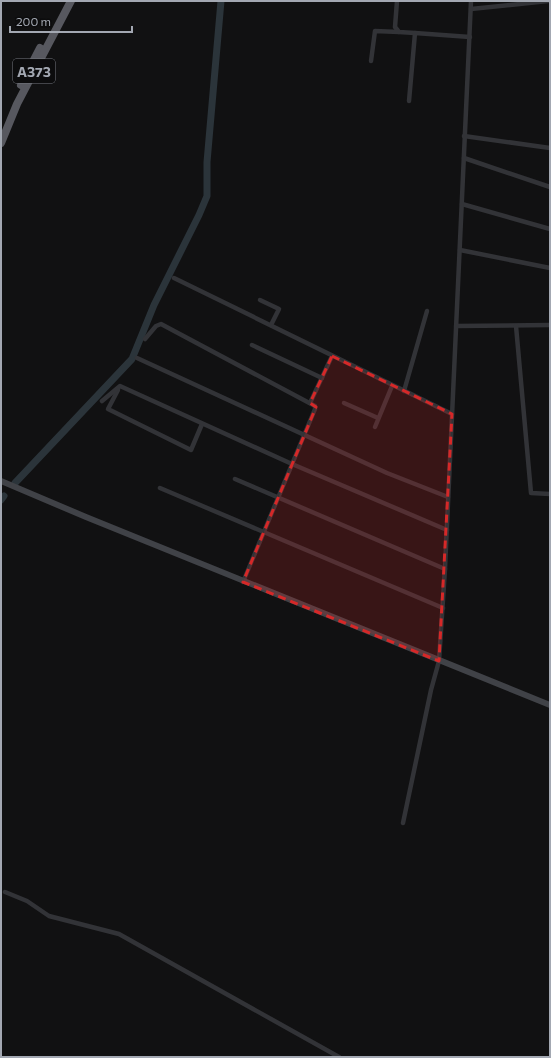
<svg xmlns="http://www.w3.org/2000/svg" width="551" height="1058" font-family="Commissioner,sans-serif">
	<rect width="100%" height="100%" fill="#111112"/>
	<g fill="none" stroke-linecap="round" stroke-linejoin="round">
		<g stroke="#2b343a" stroke-width="7">
			<path d="M15,483L132,359L154,305L199,215L207,196V162L221,1"/>
			<path d="M1,500L4,496"/>
		</g>
		<g stroke="#323337" stroke-width="4.5">
			<path d="M397,1L395,27L399,32L415,33"/>
			<path d="M471,9L548,1"/>
			<path d="M371,61L375,31L399,32"/>
			<path d="M409,101L415,33L470,37"/>
			<path d="M464,136L550,148"/>
			<path d="M464,158L550,187"/>
			<path d="M462,204L550,229"/>
			<path d="M460,250L550,268"/>
			<path d="M174,278L452,414"/>
			<path d="M260,300L279,309L271,325"/>
			<path d="M456,326L550,325"/>
			<path d="M516,326L531,493L550,494"/>
			<path d="M145,339L156,326L161,324L315,406V409L243,582"/>
			<path d="M252,345L322,378"/>
			<path d="M137,358L387,473L448,497"/>
			<path d="M118,390L108,409L191,450L202,424"/>
			<path d="M404,391L427,311"/>
			<path d="M102,401L120,386L292,464L447,530"/>
			<path d="M310,403L332,356"/>
			<path d="M344,403L378,418"/>
			<path d="M375,427L392,386"/>
			<path d="M235,479L445,569"/>
			<path d="M160,488L443,608"/>
			<path d="M403,823L431,690L439,661L445,569L471,1"/>
			<path d="M5,892L27,901L49,916L119,934L339,1057"/>
		</g>
		<path stroke="#404247" stroke-width="6" d="M1,481L86,517L550,705"/>
		<g stroke="#57585f" stroke-width="8">
			<path d="M21,85L40,48"/>
			<path d="M1,143L17,104L71,1"/>
		</g>
	</g>
	<path fill="#d62828" fill-opacity="0.2" stroke="#d62828" stroke-width="3" stroke-dasharray="8 5" stroke-linejoin="round" d="M332,356L452,414L439,661L243,582L316,407L310,403Z"/>
	<g text-anchor="middle" dominant-baseline="central" stroke-width="3.5" stroke-linejoin="round" paint-order="stroke">
		<rect fill="#0c0c0d" stroke="#767980" stroke-width="1" x="13" y="59" width="42" height="24" rx="3"/>
		<g font-size="14" font-weight="bold" fill="#a3a8b2">
			<text x="34" y="71">A373</text>
		</g>
	</g>
	<rect width="551" height="1058" fill="none" stroke="#a3a8b2" stroke-width="4"/>
	<path d="M10 26v6h122v-6" fill="none" stroke="#a3a8b2" stroke-width="2"/>
	<text x="16" y="26" font-size="12" fill="#a3a8b2" stroke="#0c0c0d" stroke-width="3" paint-order="stroke">200 m</text>
</svg>
